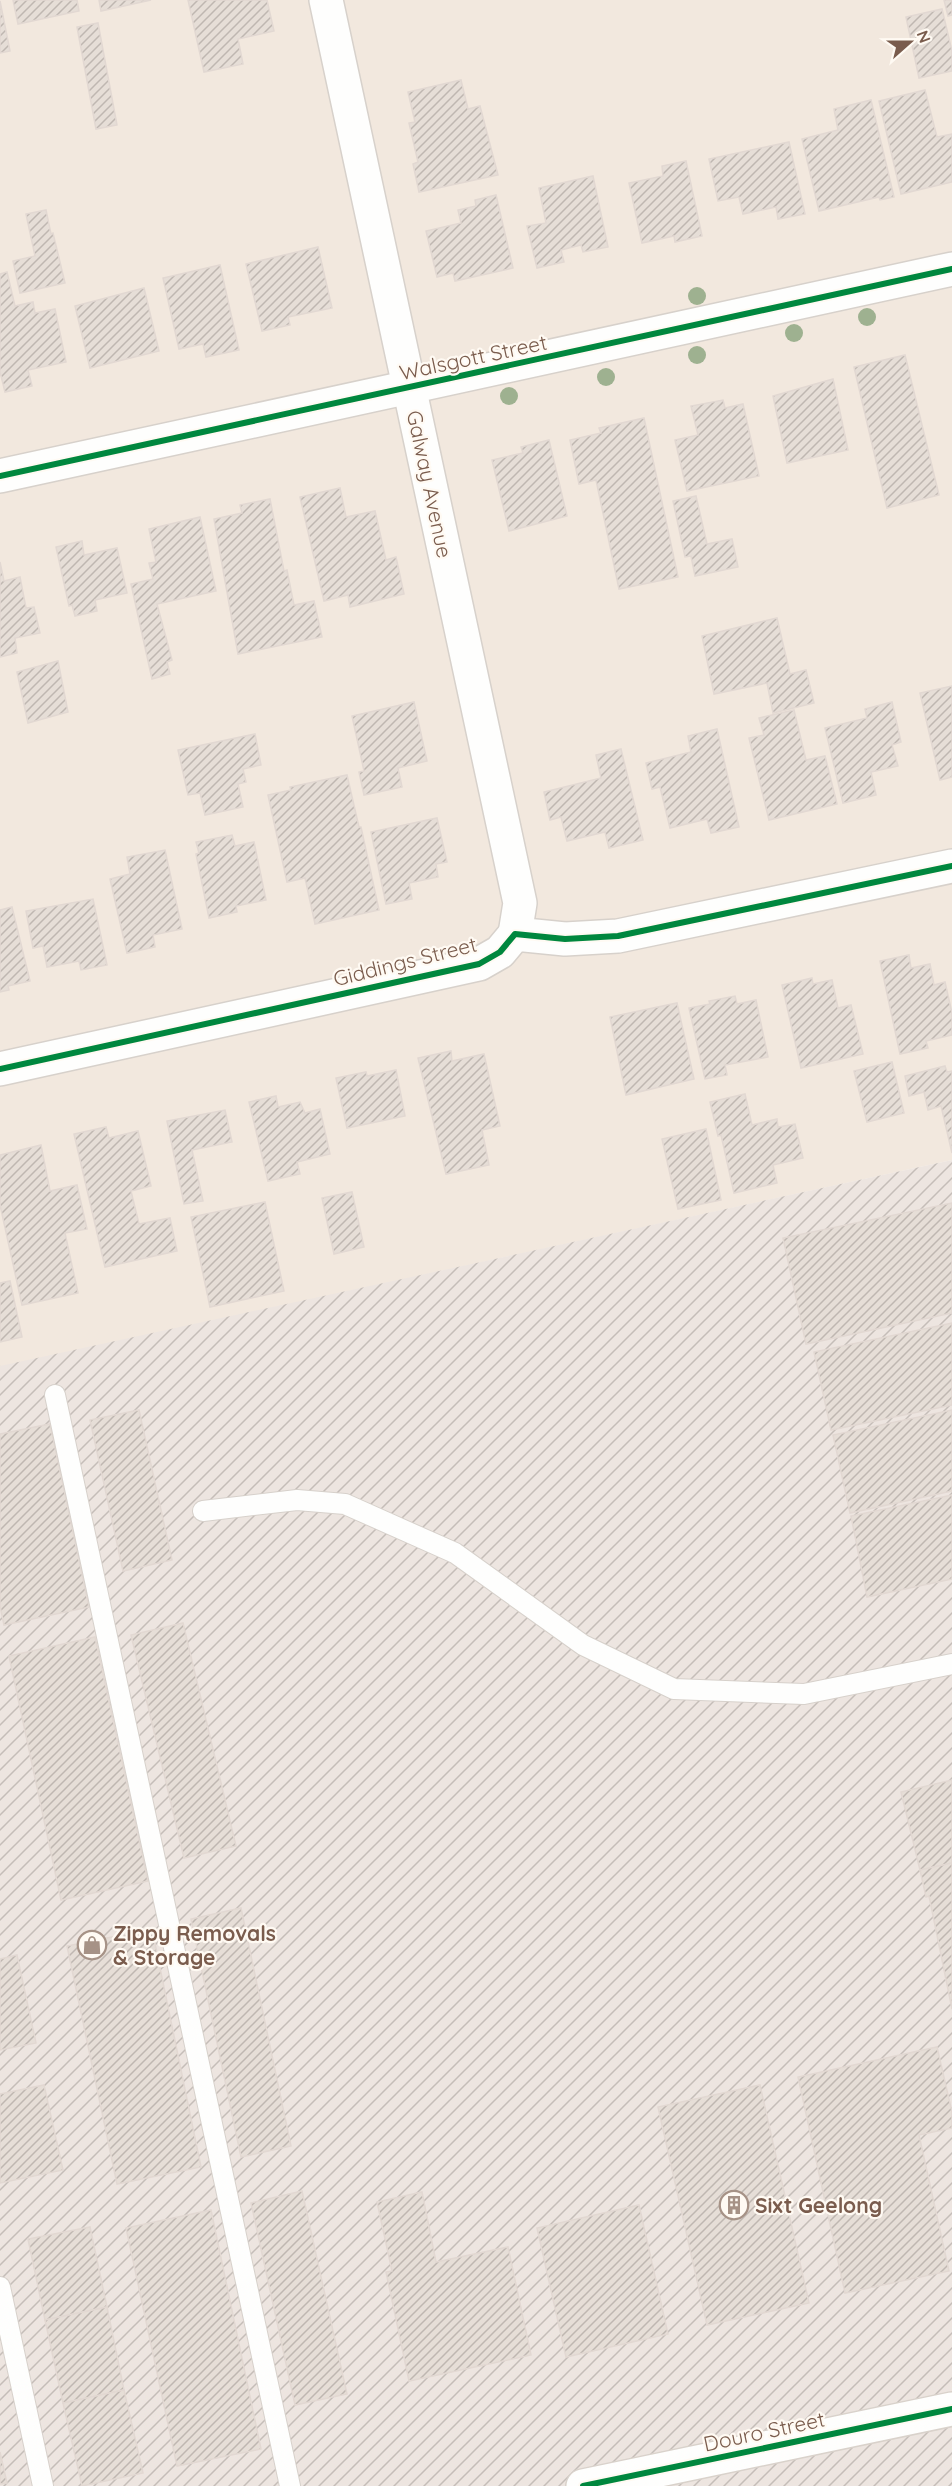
<svg xmlns="http://www.w3.org/2000/svg" width="952" height="2486" font-family="Quicksand,sans-serif">
	<defs>
		<pattern id="industrial-furrows" width="10" height="10" patternUnits="userSpaceOnUse" patternTransform="scale(1.5)"><rect width="10" height="10" fill="#ede5e0"/><path d="M-1 1l2-2M0 10L10 0M9 11l2-2" fill="none" stroke="#c5bdb8"/></pattern>
		<pattern id="building-hatch" width="6" height="6" patternUnits="userSpaceOnUse" patternTransform="scale(1.5)"><rect width="6" height="6" fill="#e6ded7"/><path d="M-1 1l2-2M0 6l6-6M5 7l2-2" fill="none" stroke="#bfb7b1"/></pattern>
	</defs>
	<rect width="100%" height="100%" fill="#f9f5f0"/>
	<path fill="#f2e8de" d="M0,0H952V1160L0,1367Z"/>
	<path fill="url(#industrial-furrows)" d="M952,1160V2486H0V1366Z"/>
	<g fill="url(#building-hatch)" stroke="#e2d8d2" stroke-width="1.5">
		<path d="M13,0H77L79,11L18,24Z"/>
		<path d="M99,0H151L101,11Z"/>
		<path d="M188,0H267L274,31L238,39L243,64L204,72Z"/>
		<path d="M944,0H952V15L948,16Z"/>
		<path d="M0,1L10,51L0,53Z"/>
		<path d="M942,9L952,51V71L919,78L906,17Z"/>
		<path d="M98,23L117,125L96,129L77,27Z"/>
		<path d="M461,80L468,109L480,106L498,175L419,192L413,164L418,162L409,123L415,122L408,92Z"/>
		<path d="M925,90L937,137L952,134V182L901,194L879,101Z"/>
		<path d="M871,100L894,197L880,200L879,197L819,211L802,139L838,130L834,109Z"/>
		<path d="M789,142L805,214L778,219L776,207L743,214L739,197L718,201L709,159Z"/>
		<path d="M686,161L702,236L675,242L674,236L642,243L629,183L663,176L662,166Z"/>
		<path d="M593,176L608,247L583,252L581,245L561,250L564,262L537,268L527,226L546,223L539,188Z"/>
		<path d="M496,195L513,268L455,281L453,273L437,277L426,231L461,223L458,210L476,206L475,200Z"/>
		<path d="M46,210L51,234L53,233L65,283L20,293L13,261L35,256L26,214Z"/>
		<path d="M318,247L332,308L288,317L290,325L262,331L246,264Z"/>
		<path d="M220,265L239,350L206,357L203,344L179,349L163,278Z"/>
		<path d="M7,272L15,306L33,302L35,313L55,309L66,362L28,370L32,386L5,392L0,372V274Z"/>
		<path d="M144,288L159,351L90,368L75,306Z"/>
		<path d="M905,355L939,495L887,508L854,367Z"/>
		<path d="M833,379L848,450L787,463L773,396Z"/>
		<path d="M723,400L725,408L743,404L759,476L687,491L675,440L698,435L691,406Z"/>
		<path d="M644,418L678,577L619,589L596,480L579,484L570,440L601,433L599,428Z"/>
		<path d="M549,440L567,516L509,531L492,460L523,453L521,447Z"/>
		<path d="M340,488L346,517L375,511L386,560L396,557L404,594L350,607L348,595L324,601L300,497Z"/>
		<path d="M696,496L707,544L732,539L738,567L695,576L691,556L685,557L673,501Z"/>
		<path d="M270,499L284,571L287,570L294,605L314,601L322,637L238,654L214,519L242,513L240,505Z"/>
		<path d="M200,517L216,591L157,604L172,660L167,662L170,674L152,679L131,584L153,579L149,563L156,562L149,529Z"/>
		<path d="M82,541L84,555L117,548L127,593L95,600L97,611L75,616L72,605L69,606L56,547Z"/>
		<path d="M0,562L4,581L20,577L26,608L34,607L40,633L15,638L17,653L0,657Z"/>
		<path d="M777,618L790,674L806,670L814,703L773,713L767,683L714,694L702,636Z"/>
		<path d="M58,661L68,712L28,723L17,672Z"/>
		<path d="M952,686V777L940,780L920,693Z"/>
		<path d="M414,702L427,761L398,768L402,787L364,795L359,772L364,771L352,716Z"/>
		<path d="M892,702L901,742L892,745L898,766L871,772L876,795L843,803L825,728L867,718L865,709Z"/>
		<path d="M794,710L806,760L825,756L837,804L769,820L749,738L764,735L759,718Z"/>
		<path d="M717,729L739,827L711,833L707,819L670,828L660,787L652,789L646,763L691,752L688,736Z"/>
		<path d="M255,734L261,765L243,769L246,782L238,784L243,807L205,815L200,793L188,795L178,750Z"/>
		<path d="M621,749L643,840L609,848L605,832L567,841L561,817L550,820L544,792L601,778L596,755Z"/>
		<path d="M347,775L359,827H361L379,910L315,924L305,878L287,882L268,795L291,790L290,787Z"/>
		<path d="M437,818L447,862L436,864L438,877L409,883L412,899L386,904L371,832Z"/>
		<path d="M232,835L235,846L254,842L266,900L236,906L237,912L209,918L196,854L199,853L196,842Z"/>
		<path d="M165,850L182,929L153,935L155,947L127,953L110,879L130,874L127,857Z"/>
		<path d="M93,899L107,965L81,970L79,961L47,967L43,946L33,948L26,911Z"/>
		<path d="M12,907L30,981L8,986L9,990L0,992V910Z"/>
		<path d="M909,955L911,968L930,964L934,985L945,982L952,1013V1035L926,1041L928,1048L900,1054L880,961Z"/>
		<path d="M812,978L813,984L832,980L838,1008L851,1005L863,1054L801,1068L782,985Z"/>
		<path d="M735,996L737,1004L756,1000L768,1057L725,1065L727,1075L705,1079L689,1008L710,1004L709,1001Z"/>
		<path d="M677,1003L694,1079L626,1095L610,1017Z"/>
		<path d="M451,1051L452,1061L484,1054L500,1126L482,1130L489,1165L446,1174L418,1058Z"/>
		<path d="M892,1062L904,1113L867,1122L854,1071Z"/>
		<path d="M945,1066L947,1072L952,1071V1153L941,1106L928,1110L924,1092L909,1096L905,1076Z"/>
		<path d="M396,1070L405,1116L347,1128L336,1078L366,1072L367,1076Z"/>
		<path d="M745,1094L752,1125L777,1119L778,1127L795,1124L803,1158L773,1165L777,1183L734,1193L721,1135L718,1136L710,1102Z"/>
		<path d="M276,1096L278,1107L300,1102L305,1113L320,1109L330,1154L297,1162L300,1174L268,1181L249,1102Z"/>
		<path d="M225,1110L232,1142L192,1150L203,1201L184,1204L167,1121Z"/>
		<path d="M106,1127L109,1138L138,1131L151,1186L131,1191L139,1224L170,1218L177,1251L105,1267L74,1134Z"/>
		<path d="M706,1129L721,1200L678,1209L662,1139Z"/>
		<path d="M41,1145L50,1191L77,1185L87,1229L65,1233L78,1293L22,1305L0,1205V1155Z"/>
		<path d="M352,1192L364,1247L334,1254L322,1198Z"/>
		<path d="M265,1202L284,1291L210,1307L191,1217Z"/>
		<path d="M952,1203V1313L806,1344L783,1238Z"/>
		<path d="M10,1281L22,1337L0,1342V1283Z"/>
		<path d="M952,1323V1405L831,1430L814,1352Z"/>
		<path d="M139,1410L172,1560L123,1571L90,1420Z"/>
		<path d="M952,1410V1491L850,1513L833,1435Z"/>
		<path d="M50,1424L89,1607L4,1625L0,1606V1434Z"/>
		<path d="M952,1495V1579L867,1597L851,1516Z"/>
		<path d="M183,1623L236,1846L184,1858L131,1635Z"/>
		<path d="M95,1637L148,1881L61,1900L9,1656Z"/>
		<path d="M952,1780V1863L920,1870L901,1792Z"/>
		<path d="M952,1863V2009L929,1896L926,1897L920,1870Z"/>
		<path d="M241,1908L291,2146L241,2157L191,1919Z"/>
		<path d="M152,1929L201,2167L117,2184L67,1946Z"/>
		<path d="M17,1955L36,2043L0,2050V1959Z"/>
		<path d="M937,2047L952,2112V2128L919,2135L949,2271L845,2293L798,2077Z"/>
		<path d="M44,2085L63,2170L0,2183V2094Z"/>
		<path d="M760,2085L809,2303L707,2325L658,2107Z"/>
		<path d="M302,2191L347,2394L295,2405L251,2203Z"/>
		<path d="M422,2192L436,2262L508,2247L531,2355L409,2381L386,2272L392,2271L377,2202Z"/>
		<path d="M639,2205L668,2334L566,2357L537,2228Z"/>
		<path d="M211,2210L261,2449L177,2466L126,2228Z"/>
		<path d="M90,2227L107,2307L45,2320L28,2239Z"/>
		<path d="M107,2307L124,2390L63,2403L45,2320Z"/>
		<path d="M124,2390L143,2473L82,2486L63,2403Z"/>
		<path d="M0,2452L7,2483L0,2484Z"/>
	</g>
	<g fill="none" stroke-linecap="round" stroke-linejoin="round">
		<g stroke="#d7d1cb" stroke-width="22">
			<g id="lane">
				<path d="M55,1395L290,2486"/>
				<path d="M203,1511L297,1500L345,1504L455,1553L583,1645L674,1689L804,1694L952,1664"/>
				<path d="M0,2287L43,2486"/>
			</g>
		</g>
		<g stroke="#d7d1cb" stroke-width="36">
			<g id="street">
				<path d="M326,0L520,903L515,934"/>
				<path d="M0,476L952,269"/>
				<path d="M0,1069L479,964L500,952L515,934L565,939L618,936L952,866"/>
			</g>
		</g>
		<g stroke="#d9d2cb" stroke-width="36">
			<path id="secondary" d="M583,2486L952,2409"/>
		</g>
		<use href="#lane" stroke="#fefefd" stroke-width="20"/>
		<use href="#street" stroke="#fefefd" stroke-width="33"/>
		<use href="#secondary" stroke="#fefefd" stroke-width="33"/>
		<g stroke="#fffaf3" stroke-width="10">
			<g id="cycleway">
				<path d="M0,476L952,269"/>
				<path d="M0,1069L479,964L500,952L515,934L565,939L618,936L952,866"/>
				<path d="M583,2486L952,2409"/>
			</g>
		</g>
		<use href="#cycleway" stroke="#00873e" stroke-width="6"/>
	</g>
	<g fill="#9eb190">
		<circle cx="697" cy="296" r="9"/>
		<circle cx="867" cy="317" r="9"/>
		<circle cx="794" cy="333" r="9"/>
		<circle cx="697" cy="355" r="9"/>
		<circle cx="606" cy="377" r="9"/>
		<circle cx="509" cy="396" r="9"/>
	</g>
	<defs>
		<g id="shop-ring" transform="scale(1.5)"><circle r="9.5" fill="#fffaf3" stroke="#a69286" stroke-width="1.5"/><path d="M-5-2.5h2.3a2.7 3.5 0 0 1 5.4 0H5L5.5 6h-11ZM-1.5-2.5h3a1.5 2.3 0 0 0-3 0Z" fill="#a69286"/></g>
		<g id="building-ring" transform="scale(1.5)"><circle r="9.5" fill="#fffaf3" stroke="#a69286" stroke-width="1.5"/><path d="M-4-6H4V6H1V3H-1V6H-4ZM-2.5-4.3h1.7v1.8h-1.7ZM.8-4.3h1.7v1.8H.8ZM-2.5-1h1.7V.8h-1.7ZM.8-1h1.7V.8H.8Z" fill="#a69286"/></g>
	</defs>
	<g fill-rule="evenodd">
		<use href="#shop-ring" x="92" y="1945"/>
		<use href="#building-ring" x="734" y="2205"/>
	</g>
	<g text-anchor="middle" dominant-baseline="central" stroke-width="4.5" stroke-linejoin="round" paint-order="stroke">
		<g font-size="21" fill="#7a5c4d" stroke="#fffaf3">
			<text transform="translate(473 357) rotate(-12)">Walsgott Street</text>
			<text transform="translate(430 484) rotate(78)">Galway Avenue</text>
			<text transform="translate(405 961) rotate(-14)">Giddings Street</text>
			<text transform="translate(764 2431) rotate(-12)">Douro Street</text>
		</g>
		<g font-size="21" font-weight="bold" fill="#7a5c4d" stroke="#fffaf3" text-anchor="start">
			<text x="113" y="1933">Zippy Removals<tspan x="113" dy="24">&amp; Storage</tspan></text>
			<text x="755" y="2205">Sixt Geelong</text>
		</g>
	</g>
	<g transform="translate(910 42) rotate(69)" stroke="#fffaf3" stroke-width="4.5" paint-order="stroke">
	<path d="M0-4.5L10 22L0 15L-10 22Z" fill="#7a5c4d"/>
	<text y="-9" font-size="16" font-weight="bold" text-anchor="middle" fill="#7a5c4d">N</text>
	</g>
</svg>
